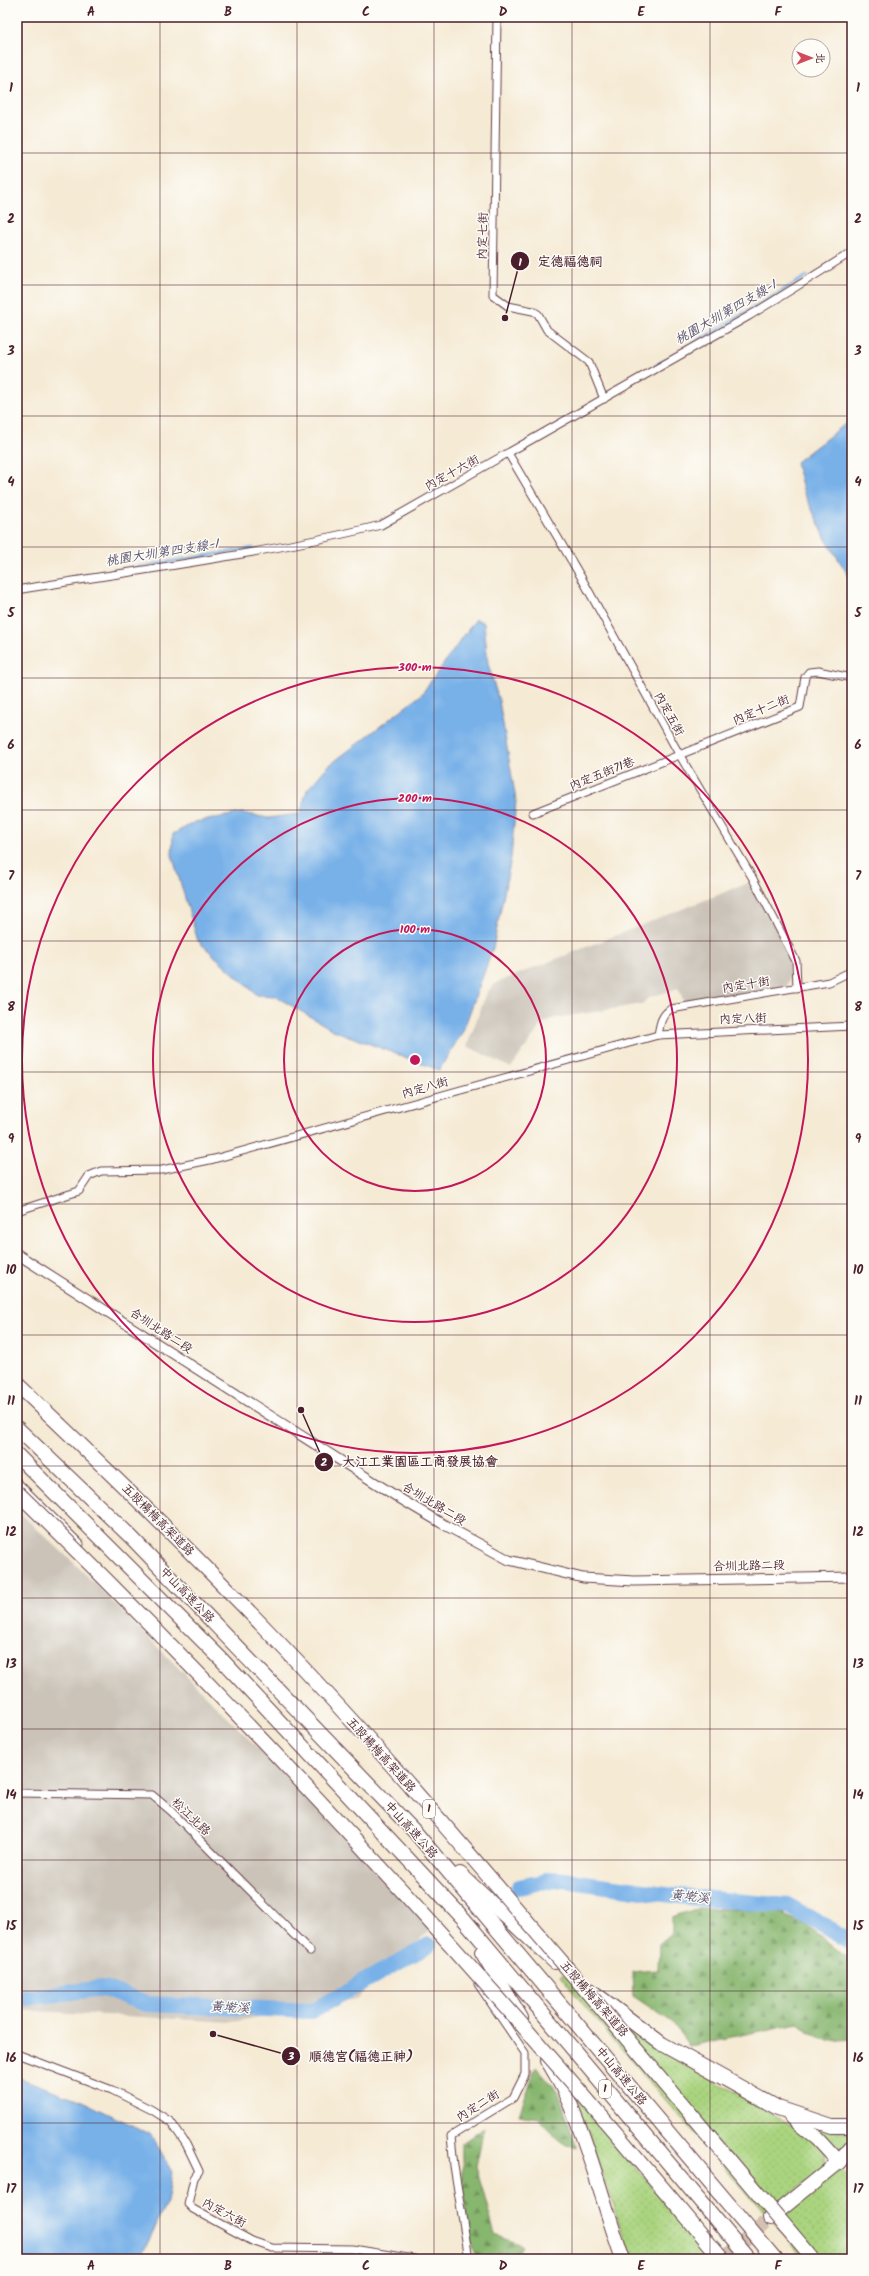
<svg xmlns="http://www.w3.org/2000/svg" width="869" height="2276" font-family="Kalam,'LXGW WenKai TC',sans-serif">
	<defs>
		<pattern id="grass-dots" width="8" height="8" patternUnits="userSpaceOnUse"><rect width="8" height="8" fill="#aad47f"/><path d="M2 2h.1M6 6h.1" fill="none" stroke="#94b66e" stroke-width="1.8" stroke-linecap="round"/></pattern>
		<pattern id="forest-firs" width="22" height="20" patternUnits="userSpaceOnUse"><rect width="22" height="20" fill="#87b66e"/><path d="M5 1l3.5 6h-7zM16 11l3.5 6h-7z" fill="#70935b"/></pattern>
	</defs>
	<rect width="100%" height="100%" fill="#fdfcf7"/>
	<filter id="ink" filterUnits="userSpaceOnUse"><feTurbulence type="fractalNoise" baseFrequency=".025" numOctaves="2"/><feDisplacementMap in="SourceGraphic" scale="8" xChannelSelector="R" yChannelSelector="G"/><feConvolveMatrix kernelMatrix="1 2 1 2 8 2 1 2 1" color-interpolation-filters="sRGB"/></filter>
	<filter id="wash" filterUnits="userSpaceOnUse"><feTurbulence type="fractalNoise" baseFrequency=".012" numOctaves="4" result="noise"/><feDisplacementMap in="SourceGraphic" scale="16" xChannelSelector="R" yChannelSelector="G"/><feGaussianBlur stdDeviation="0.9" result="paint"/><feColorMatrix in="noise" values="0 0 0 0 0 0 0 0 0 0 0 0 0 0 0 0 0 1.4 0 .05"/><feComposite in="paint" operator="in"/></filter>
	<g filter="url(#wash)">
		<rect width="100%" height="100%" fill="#f5ead4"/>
		<g fill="#cbc3b8">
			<path d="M748,883L790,953L789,982L786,987L685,1004L678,988L648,998L642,1004L551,1019L541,1025L511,1068L467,1046L487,992L496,983Z"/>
			<path d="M17,1510L77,1566L435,1926L356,1999L232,2022L17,2010Z"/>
		</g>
		<g fill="url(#grass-dots)" stroke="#7a7a55">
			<path d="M562,1974L669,2054L805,2133L825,2152L826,2166L765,2213L612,2039L560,1976Z"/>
			<path d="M569,2087L713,2259H631L589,2135Z"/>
			<path d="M817,2129L852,2132V2143C834,2154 828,2143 815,2131Z"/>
			<path d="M839,2170L849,2176L852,2183V2259H803L773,2222Z"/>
		</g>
		<g fill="url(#forest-firs)" stroke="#686a4c">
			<path d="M699,1908L775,1911L804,1924L852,1961V2039L828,2041L798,2023L689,2046L672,2022L633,1996L632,1972L658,1970L659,1944L672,1933V1917Z"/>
			<path d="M536,2067L559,2094L577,2148L567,2146L538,2118L519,2115Z"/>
			<path d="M484,2128L476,2166L495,2235L522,2245L513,2259H476C467,2221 461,2182 462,2143Z"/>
		</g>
		<g fill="#78b1e8" stroke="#61688a">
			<path d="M852,419V581L827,541L804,493L796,462Z"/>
			<path d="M476,619L484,623L488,664L499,701L516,800L511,858L493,948L463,1031L439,1070L333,1030L275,996L257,995L198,941L172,855L173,834L195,822L242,813L268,818L300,814L307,790L327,767L421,695Z"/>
			<path d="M17,2077L82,2101L150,2134L172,2172L167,2202L140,2259H17Z"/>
		</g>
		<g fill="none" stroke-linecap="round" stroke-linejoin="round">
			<g stroke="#78b1e8" stroke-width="2.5">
				<path d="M655,366L807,276"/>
				<path d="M65,579L253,548"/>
			</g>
			<g stroke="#78b1e8" stroke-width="16">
				<path d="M519,1887L556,1879L679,1896L789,1906L852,1942"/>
				<path d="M17,1999L104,1988L146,2004L312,2011L429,1945"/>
			</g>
		</g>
	</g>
	<g filter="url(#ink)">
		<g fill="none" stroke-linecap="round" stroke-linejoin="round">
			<path stroke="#d3c1b2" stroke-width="14" stroke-dasharray="14 7" stroke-linecap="butt" d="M722,2259L770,2218"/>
			<g stroke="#643d44" stroke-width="9">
				<g id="minor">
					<path d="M497,17L493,295L508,306L533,311L538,314L547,330L589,362L604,399"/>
					<path d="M508,453L581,577L679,754L752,877L796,961L797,988"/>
					<path d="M17,590C138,570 261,555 381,525L749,316L852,252"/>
					<path d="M533,813L800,707L805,677L809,672L818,671L852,678"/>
					<path d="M658,1035C660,1024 661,1015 671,1009L829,982L852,971"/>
					<path d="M17,1211L79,1191L89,1176L101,1171L162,1170L214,1159L658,1035L852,1026"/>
					<path d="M17,1482L80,1544"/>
					<path d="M17,1793L152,1795L171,1811L310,1951"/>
					<path d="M17,2054L112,2090L152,2110L171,2122L186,2144L199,2171L194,2178L188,2204L193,2209L252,2241L272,2248L353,2249L414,2259"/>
					<path d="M469,2259L454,2166L451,2136L513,2098L525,2074V2053L478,1984"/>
				</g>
			</g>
			<g stroke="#643d44" stroke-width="11">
				<path id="tertiary" d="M17,1254L399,1498L441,1523L509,1560L583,1578L634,1581L852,1577"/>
			</g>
			<g stroke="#643d44" stroke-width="16">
				<g id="motorway">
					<path d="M17,1428L131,1537L415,1832L775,2259"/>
					<path d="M17,1455L221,1659L463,1918L749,2259"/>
					<path d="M460,1874L555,1962"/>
					<path d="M482,1952L521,2018"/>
					<path d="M590,1990L662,2044L778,2108L832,2126H852"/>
					<path d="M548,2061C583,2117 600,2196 623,2259"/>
					<path d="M791,2117L818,2139L839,2162"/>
					<path d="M770,2218L839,2162L852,2147"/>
				</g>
			</g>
			<use href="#minor" stroke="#fff" stroke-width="7"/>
			<use href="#tertiary" stroke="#fff" stroke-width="9"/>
			<use href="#motorway" stroke="#fff" stroke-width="14"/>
			<g stroke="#643d44" stroke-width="16" stroke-linecap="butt">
				<g id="motorway-bridge">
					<path d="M17,1384C148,1508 277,1635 396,1770C538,1931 675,2096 813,2259"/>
					<path d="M17,1492C266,1734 500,1992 722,2259"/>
				</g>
			</g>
			<use href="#motorway-bridge" stroke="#fff" stroke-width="14"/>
		</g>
	</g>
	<path fill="none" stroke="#4a1f2b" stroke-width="1" stroke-opacity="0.55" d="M160,17V2259M297,17V2259M434,17V2259M572,17V2259M710,17V2259M17,153H852M17,285H852M17,416H852M17,547H852M17,678H852M17,810H852M17,941H852M17,1072H852M17,1204H852M17,1335H852M17,1466H852M17,1598H852M17,1729H852M17,1860H852M17,1991H852M17,2123H852"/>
	<g fill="none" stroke="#c2185b" stroke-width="2">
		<circle cx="415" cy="1060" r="131"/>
		<circle cx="415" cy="1060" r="262"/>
		<circle cx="415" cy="1060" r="393"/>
	</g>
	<g text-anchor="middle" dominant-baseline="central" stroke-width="3" stroke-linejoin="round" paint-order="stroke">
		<g fill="#fdfcf7" stroke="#806168" stroke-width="1">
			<rect x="423" y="1800" width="12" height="18" rx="3"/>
			<rect x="599" y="2080" width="12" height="18" rx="3"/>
		</g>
		<g font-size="11" font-weight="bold" fill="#4a1f2b">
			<text x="429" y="1809">1</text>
			<text x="605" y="2089">1</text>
		</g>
		<g font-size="12" fill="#4a1f2b" stroke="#fdfcf7">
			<text transform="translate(483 236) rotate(-89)">內定七街</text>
			<text transform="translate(452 473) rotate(-29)">內定十六街</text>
			<text transform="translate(761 710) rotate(-22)">內定十二街</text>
			<text transform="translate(669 714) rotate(61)">內定五街</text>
			<text transform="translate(602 774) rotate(-22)">內定五街71巷</text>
			<text transform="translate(746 985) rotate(-9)">內定十街</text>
			<text transform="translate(743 1019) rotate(-2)">內定八街</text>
			<text transform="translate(425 1088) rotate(-16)">內定八街</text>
			<text transform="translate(161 1331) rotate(33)">合圳北路二段</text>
			<text transform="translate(434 1504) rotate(31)">合圳北路二段</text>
			<text transform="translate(158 1520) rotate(45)">五股楊梅高架道路</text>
			<text transform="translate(749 1566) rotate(-1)">合圳北路二段</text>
			<text transform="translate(187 1595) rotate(46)">中山高速公路</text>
			<text transform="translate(381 1755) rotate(48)">五股楊梅高架道路</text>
			<text transform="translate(191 1817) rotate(44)">松江北路</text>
			<text transform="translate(411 1830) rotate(48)">中山高速公路</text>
			<text transform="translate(594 1999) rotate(49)">五股楊梅高架道路</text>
			<text transform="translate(621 2076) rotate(50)">中山高速公路</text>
			<text transform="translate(478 2106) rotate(-32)">內定二街</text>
			<text transform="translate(224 2213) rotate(28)">內定六街</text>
		</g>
		<g font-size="13" font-style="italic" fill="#5a526d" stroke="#fdfcf7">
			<text transform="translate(726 313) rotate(-30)">桃園大圳第四支線-1</text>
			<text transform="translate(162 553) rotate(-9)">桃園大圳第四支線-1</text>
			<text transform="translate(690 1897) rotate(6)">黃墘溪</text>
			<text transform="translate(230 2008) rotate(3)">黃墘溪</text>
		</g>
	</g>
	<circle cx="415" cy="1060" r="6" fill="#c2185b" stroke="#fdfcf7" stroke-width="2"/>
	<g font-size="12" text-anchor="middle" font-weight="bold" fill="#c2185b" stroke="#fdfcf7" stroke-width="3" stroke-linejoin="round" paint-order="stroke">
		<text x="415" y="671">300 m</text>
		<text x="415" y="802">200 m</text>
		<text x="415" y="933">100 m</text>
	</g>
	<path fill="none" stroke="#4a1f2b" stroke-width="1.5" d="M505 318L520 261M301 1410L324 1462M213 2034L291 2056"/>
	<g fill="#4a1f2b" stroke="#fdfcf7" stroke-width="1.5">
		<circle cx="505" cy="318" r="4"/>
		<circle cx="301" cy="1410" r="4"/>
		<circle cx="213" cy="2034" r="4"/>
		<circle cx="520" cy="261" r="10"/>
		<circle cx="324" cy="1462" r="10"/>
		<circle cx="291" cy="2056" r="10"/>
	</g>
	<g font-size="12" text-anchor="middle" font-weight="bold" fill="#fff">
		<text x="520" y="266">1</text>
		<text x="324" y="1466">2</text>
		<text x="291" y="2060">3</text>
	</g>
	<g font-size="13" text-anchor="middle" font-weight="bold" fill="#4a1f2b" stroke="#fdfcf7" stroke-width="3" stroke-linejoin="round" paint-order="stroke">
		<text x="570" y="266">定德福德祠</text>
		<text x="420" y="1466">大江工業園區工商發展協會</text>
		<text x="361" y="2061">順德宮(福德正神)</text>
	</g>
	<rect width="869" height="2276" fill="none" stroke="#fdfcf7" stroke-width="44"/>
	<g transform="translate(811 58) rotate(90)"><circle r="19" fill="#fdfcf7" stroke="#b5a4a5"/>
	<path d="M0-3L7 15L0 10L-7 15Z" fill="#d1495b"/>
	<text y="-6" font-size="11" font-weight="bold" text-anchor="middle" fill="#4a1f2b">北</text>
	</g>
	<rect x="22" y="22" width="825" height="2232" fill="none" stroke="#4a1f2b" stroke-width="1.5"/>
	<g font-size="13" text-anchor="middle" font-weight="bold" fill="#4a1f2b">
		<text x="91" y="16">A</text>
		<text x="228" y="16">B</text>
		<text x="366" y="16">C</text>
		<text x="503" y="16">D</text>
		<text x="641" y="16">E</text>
		<text x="778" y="16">F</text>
		<text x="11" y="92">1</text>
		<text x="858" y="92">1</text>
		<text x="11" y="223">2</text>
		<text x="858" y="223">2</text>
		<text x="11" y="355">3</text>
		<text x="858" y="355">3</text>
		<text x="11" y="486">4</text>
		<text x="858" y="486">4</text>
		<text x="11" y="617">5</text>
		<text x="858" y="617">5</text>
		<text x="11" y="749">6</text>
		<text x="858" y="749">6</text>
		<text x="11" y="880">7</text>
		<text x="858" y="880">7</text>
		<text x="11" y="1011">8</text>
		<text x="858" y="1011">8</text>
		<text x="11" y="1143">9</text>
		<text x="858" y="1143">9</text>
		<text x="11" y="1274">10</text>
		<text x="858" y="1274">10</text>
		<text x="11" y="1405">11</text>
		<text x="858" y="1405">11</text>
		<text x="11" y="1536">12</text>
		<text x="858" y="1536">12</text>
		<text x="11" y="1668">13</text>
		<text x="858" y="1668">13</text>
		<text x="11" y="1799">14</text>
		<text x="858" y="1799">14</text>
		<text x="11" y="1930">15</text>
		<text x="858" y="1930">15</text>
		<text x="11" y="2062">16</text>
		<text x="858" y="2062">16</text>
		<text x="11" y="2193">17</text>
		<text x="858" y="2193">17</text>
		<text x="91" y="2270">A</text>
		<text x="228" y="2270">B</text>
		<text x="366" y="2270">C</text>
		<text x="503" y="2270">D</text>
		<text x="641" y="2270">E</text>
		<text x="778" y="2270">F</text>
	</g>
</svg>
